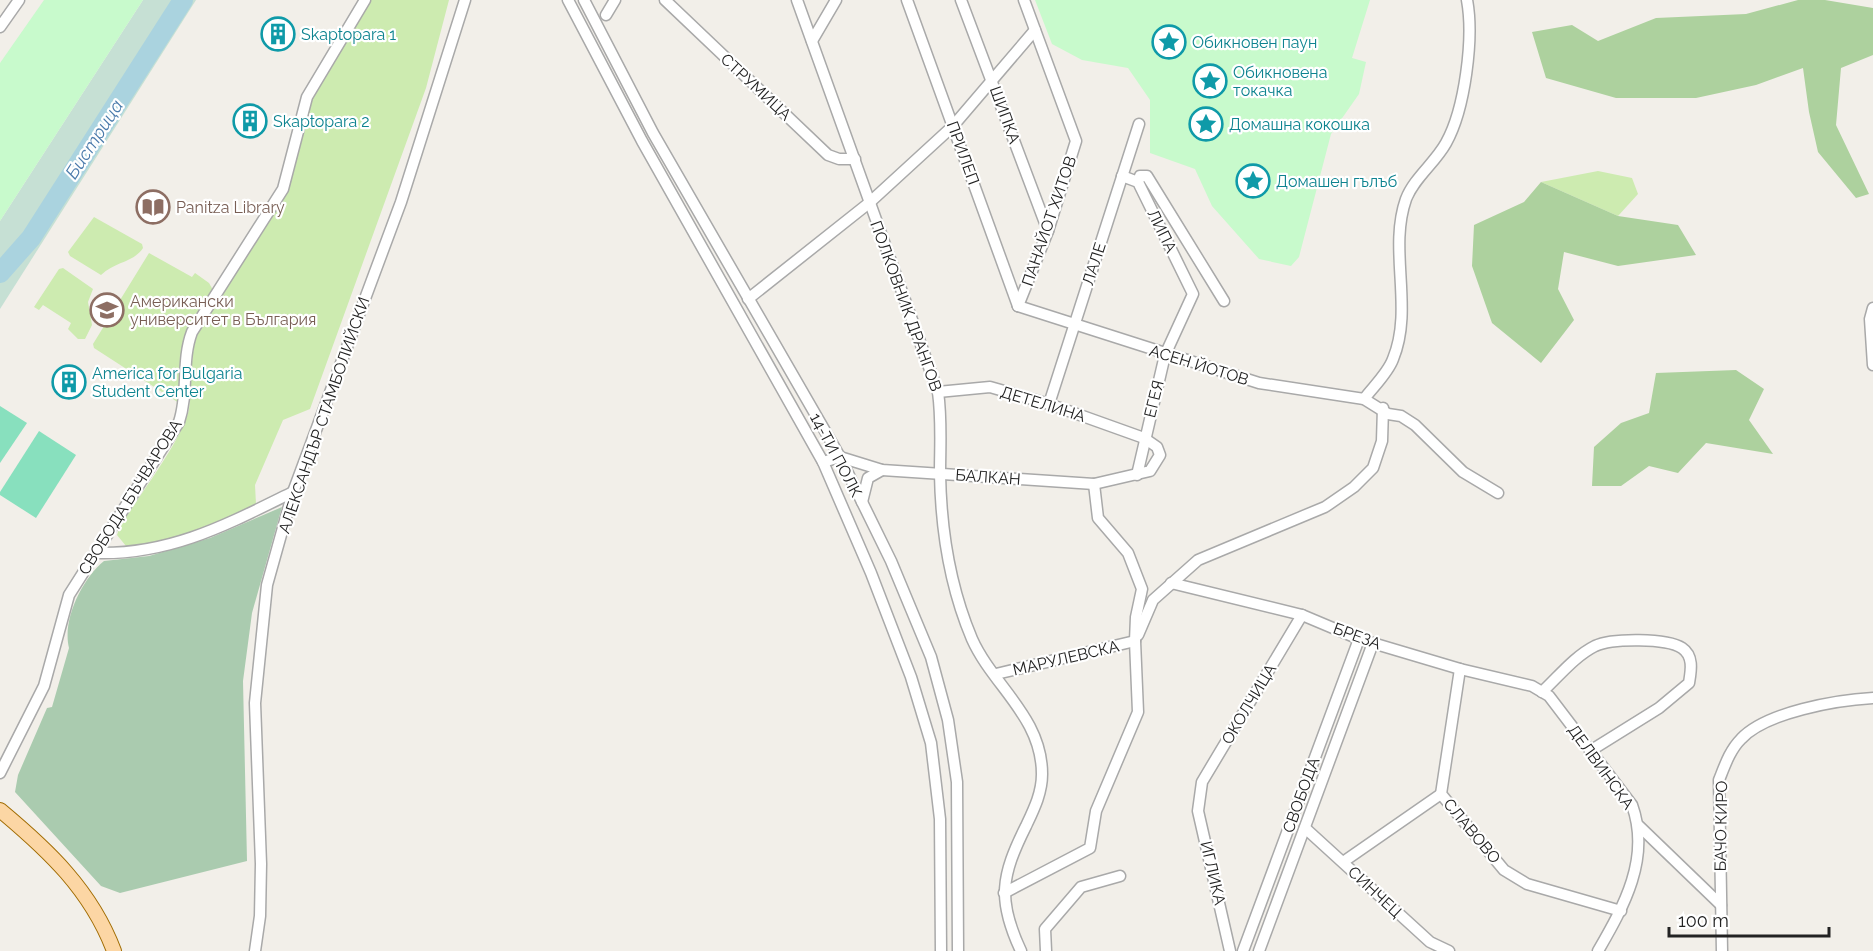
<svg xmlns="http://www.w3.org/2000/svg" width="1873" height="951" font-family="Raleway,sans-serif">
	<rect width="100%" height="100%" fill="#f2efe9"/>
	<g fill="#cdebb0">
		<path d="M371,0H449L426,88L310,409L283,420L255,485L256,504L208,529L134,547L126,546L117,535L120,526C137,499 184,437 189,409C193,384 189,359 197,335L290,184L312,100Z"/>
		<path d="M1598,171L1632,178L1638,194L1618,216L1541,182Z"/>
		<path d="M94,217L142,244L143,248C133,263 116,261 101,275L70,256L68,252Z"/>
		<path d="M149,253L192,277L195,273L209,283L213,290L186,336L179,403L94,348L93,344Z"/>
		<path d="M63,268L93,289L88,302L92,325L85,339H78L68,329L71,323L43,305L39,310L34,307L59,269Z"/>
	</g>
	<g fill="#add19e">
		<path d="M1798,0H1825L1873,8V55L1841,68L1836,125L1869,194L1856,198L1818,152L1809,112L1803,68L1756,85L1696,98H1616L1546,78L1532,32L1572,25L1598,41L1656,18L1746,14Z"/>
		<path d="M1541,182L1618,216L1678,225L1696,255L1618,266L1564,252L1558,289L1574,320L1541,363L1492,323L1472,266L1474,225L1524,202Z"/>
		<path d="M1736,370L1764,389L1749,420L1773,454L1706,443L1678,473L1649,466L1621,486H1592L1594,447L1621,423L1649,413L1656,373Z"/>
	</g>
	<path fill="#c6e0d4" d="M143,0H196L0,309V221Z"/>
	<path fill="#aacbaf" d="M282,507L252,613L243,681L247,861L120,893L101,886L15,792L18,775L47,708L52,707L69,648C62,620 82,579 104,561L149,556L210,538Z"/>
	<g fill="#c8facc">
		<path d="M44,0H143L0,221V63Z"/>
		<path d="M1035,0H1370L1352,58L1366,62L1359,94L1331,134L1299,257L1291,266L1259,259L1212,206L1195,169L1150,153V100L1128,68L1082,60L1052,44Z"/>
	</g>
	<g fill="#88e0be">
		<path d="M0,406L27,423L0,463Z"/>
		<path d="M39,431L76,455L36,518L0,495V492Z"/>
	</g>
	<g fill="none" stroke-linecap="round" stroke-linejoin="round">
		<path stroke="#aad3df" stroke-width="20" d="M0,273L31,238L183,0"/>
		<g stroke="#a9a9a9" stroke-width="13">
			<g id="minor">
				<path d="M568,0L642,141L823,462L871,573L911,677L931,743L940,819L941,951"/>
				<path d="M584,0L653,133L840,457L891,561L931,657L948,720L957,782L958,951"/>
				<path d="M665,0L828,155L839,159H855"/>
				<path d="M797,0L938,392C942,420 940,446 940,474C941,530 950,587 972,639C993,686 1042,717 1042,774C1042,793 1034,809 1026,826C1001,876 997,900 1021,951"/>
				<path d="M907,0L1018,306"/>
				<path d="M961,0L1048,231"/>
				<path d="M606,15L615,0"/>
				<path d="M0,27L19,0"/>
				<path d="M812,41L836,0"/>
				<path d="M1122,176L1138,182L1193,294L1165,355L1137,475"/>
				<path d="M1138,182L1140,176H1147L1224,301"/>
				<path d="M748,299L869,203L953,126L1035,30"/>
				<path d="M1018,306L1259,383L1364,399L1388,414L1401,416L1415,425L1463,472L1498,493"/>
				<path d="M1018,306L1048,231L1076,141L1024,0"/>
				<path d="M1873,308L1870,319L1873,365"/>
				<path d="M1364,399C1373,387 1388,373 1393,359C1414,308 1388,250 1406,199C1414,178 1435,163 1446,143C1465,109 1474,38 1467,0"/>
				<path d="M1049,404L1139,124"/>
				<path d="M823,462L840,457L882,470L1094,484L1150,471L1160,455L1157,447L1144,438L1049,404L990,387L938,392"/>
				<path d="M862,502L868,478L882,470"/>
				<path d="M96,553C171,555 228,524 293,492"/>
				<path d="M1171,583L1302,615L1359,639L1460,669L1532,686L1549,696L1632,805C1651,858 1624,906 1598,951"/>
				<path d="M1138,635L1153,600L1198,560L1325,507L1354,487L1373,468L1382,441L1383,408"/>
				<path d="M1460,669L1441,794L1504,870L1527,884L1621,911"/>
				<path d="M996,674L1135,641"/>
				<path d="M1542,692C1559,676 1575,656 1595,646C1612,638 1667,638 1682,648C1694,656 1691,671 1689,683L1659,708L1590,751"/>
				<path d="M0,773L44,686L69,595L179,422C189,392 181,361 192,332L283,189L307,97L365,0"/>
				<path d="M1639,826L1721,905"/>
				<path d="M1305,828L1430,942L1449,951"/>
				<path d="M1343,862L1441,794"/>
				<path d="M1004,893L1090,848L1096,811L1138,712L1135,641L1136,617L1142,589L1128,553L1098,518L1094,484"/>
				<path d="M255,951L260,916L261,864L255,703L267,585L293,492L401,202L465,0"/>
				<path d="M1046,951L1045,929L1081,887L1120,876"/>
				<path d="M1230,951L1198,811L1202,782L1302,615"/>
				<path d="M1243,951L1359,639"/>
				<path d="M1259,951L1373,643"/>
				<path d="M1722,951L1719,780C1725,765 1730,750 1741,739C1766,712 1837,700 1873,698"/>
			</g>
		</g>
		<g stroke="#a06b00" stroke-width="16">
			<path id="major" d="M0,810C48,850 91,890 114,951"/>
		</g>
		<use href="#minor" stroke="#fff" stroke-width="10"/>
		<use href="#major" stroke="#fcd6a4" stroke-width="14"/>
	</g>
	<defs>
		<g id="building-ring" transform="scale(1.725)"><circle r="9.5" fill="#fff" stroke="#0f9aa8" stroke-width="1.5"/><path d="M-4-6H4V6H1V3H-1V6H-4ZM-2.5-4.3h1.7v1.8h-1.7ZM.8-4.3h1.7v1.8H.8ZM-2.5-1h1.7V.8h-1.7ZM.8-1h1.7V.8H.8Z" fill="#0f9aa8"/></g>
		<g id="sight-ring" transform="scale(1.725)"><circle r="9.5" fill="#fff" stroke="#0f9aa8" stroke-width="1.5"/><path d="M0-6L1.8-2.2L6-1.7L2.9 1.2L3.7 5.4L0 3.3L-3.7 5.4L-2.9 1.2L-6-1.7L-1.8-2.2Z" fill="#0f9aa8"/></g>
		<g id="library-ring" transform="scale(1.725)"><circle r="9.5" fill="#fff" stroke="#8d6e63" stroke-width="1.5"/><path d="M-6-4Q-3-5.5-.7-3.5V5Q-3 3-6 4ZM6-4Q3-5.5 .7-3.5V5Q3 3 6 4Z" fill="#8d6e63"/></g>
		<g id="university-ring" transform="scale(1.725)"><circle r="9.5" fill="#fff" stroke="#8d6e63" stroke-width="1.5"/><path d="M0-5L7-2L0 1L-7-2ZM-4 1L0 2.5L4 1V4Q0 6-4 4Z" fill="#8d6e63"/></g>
	</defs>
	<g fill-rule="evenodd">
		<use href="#building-ring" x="278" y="34"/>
		<use href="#sight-ring" x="1169" y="42"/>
		<use href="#sight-ring" x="1210" y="81"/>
		<use href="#building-ring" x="250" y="121"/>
		<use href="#sight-ring" x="1206" y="124"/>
		<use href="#sight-ring" x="1253" y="181"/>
		<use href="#library-ring" x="153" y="207"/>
		<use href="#university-ring" x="107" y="310"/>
		<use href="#building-ring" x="69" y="382"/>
	</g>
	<g text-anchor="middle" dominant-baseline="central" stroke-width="4.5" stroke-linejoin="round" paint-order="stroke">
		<g font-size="16" fill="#0d838f" stroke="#fff" text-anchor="start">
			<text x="301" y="34">Skaptopara 1</text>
			<text x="1192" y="42">Обикновен паун</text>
			<text x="1233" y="72">Обикновена<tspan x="1233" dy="18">токачка</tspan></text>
			<text x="273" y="121">Skaptopara 2</text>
			<text x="1229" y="124">Домашна кокошка</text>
			<text x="1276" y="181">Домашен гълъб</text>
			<text x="92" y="373">America for Bulgaria<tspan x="92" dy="18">Student Center</tspan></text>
		</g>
		<g font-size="16" fill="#222" stroke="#fff">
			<text transform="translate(756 87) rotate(43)">СТРУМИЦА</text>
			<text transform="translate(1005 115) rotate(70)">ШИПКА</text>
			<text transform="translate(963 153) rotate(70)">ПРИЛЕП</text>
			<text transform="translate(1049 221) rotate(-71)">ПАНАЙОТ ХИТОВ</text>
			<text transform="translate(1162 231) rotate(64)">ЛИПА</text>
			<text transform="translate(1094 264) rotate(-72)">ЛАЛЕ</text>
			<text transform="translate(906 306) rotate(70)">ПОЛКОВНИК ДРАНГОВ</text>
			<text transform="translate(1199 365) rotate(17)">АСЕН ЙОТОВ</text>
			<text transform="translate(1154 399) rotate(-76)">ЕГЕЯ</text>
			<text transform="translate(1043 404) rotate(17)">ДЕТЕЛИНА</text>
			<text transform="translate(324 415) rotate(-71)">АЛЕКСАНДЪР СТАМБОЛИЙСКИ</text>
			<text transform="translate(836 455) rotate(62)">14-ТИ ПОЛК</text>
			<text transform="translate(988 477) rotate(4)">БАЛКАН</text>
			<text transform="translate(130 497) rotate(-58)">СВОБОДА БЪЧВАРОВА</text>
			<text transform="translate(1357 636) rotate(20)">БРЕЗА</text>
			<text transform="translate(1066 658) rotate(-13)">МАРУЛЕВСКА</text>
			<text transform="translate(1249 704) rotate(-59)">ОКОЛЧИЦА</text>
			<text transform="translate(1601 767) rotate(54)">ДЕЛВИНСКА</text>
			<text transform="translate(1301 795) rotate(-70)">СВОБОДА</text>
			<text transform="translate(1721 826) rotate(-89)">БАЧО КИРО</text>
			<text transform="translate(1472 831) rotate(50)">СЛАВОВО</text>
			<text transform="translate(1213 873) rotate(77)">ИГЛИКА</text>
			<text transform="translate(1375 892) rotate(43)">СИНЧЕЦ</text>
		</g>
		<g font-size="16" fill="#785e54" stroke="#fff" text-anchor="start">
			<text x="176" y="207">Panitza Library</text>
			<text x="130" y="301">Американски<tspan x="130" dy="18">университет в България</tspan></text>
		</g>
		<g font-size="18" font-style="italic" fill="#4a7aab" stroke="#fff">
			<text transform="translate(94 139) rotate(-57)">Бистрица</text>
		</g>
	</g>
	<path d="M1669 927v9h160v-9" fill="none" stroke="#222222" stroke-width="3"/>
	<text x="1678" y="927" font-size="18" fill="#222222" stroke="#ffffff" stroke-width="4.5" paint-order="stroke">100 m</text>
</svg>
